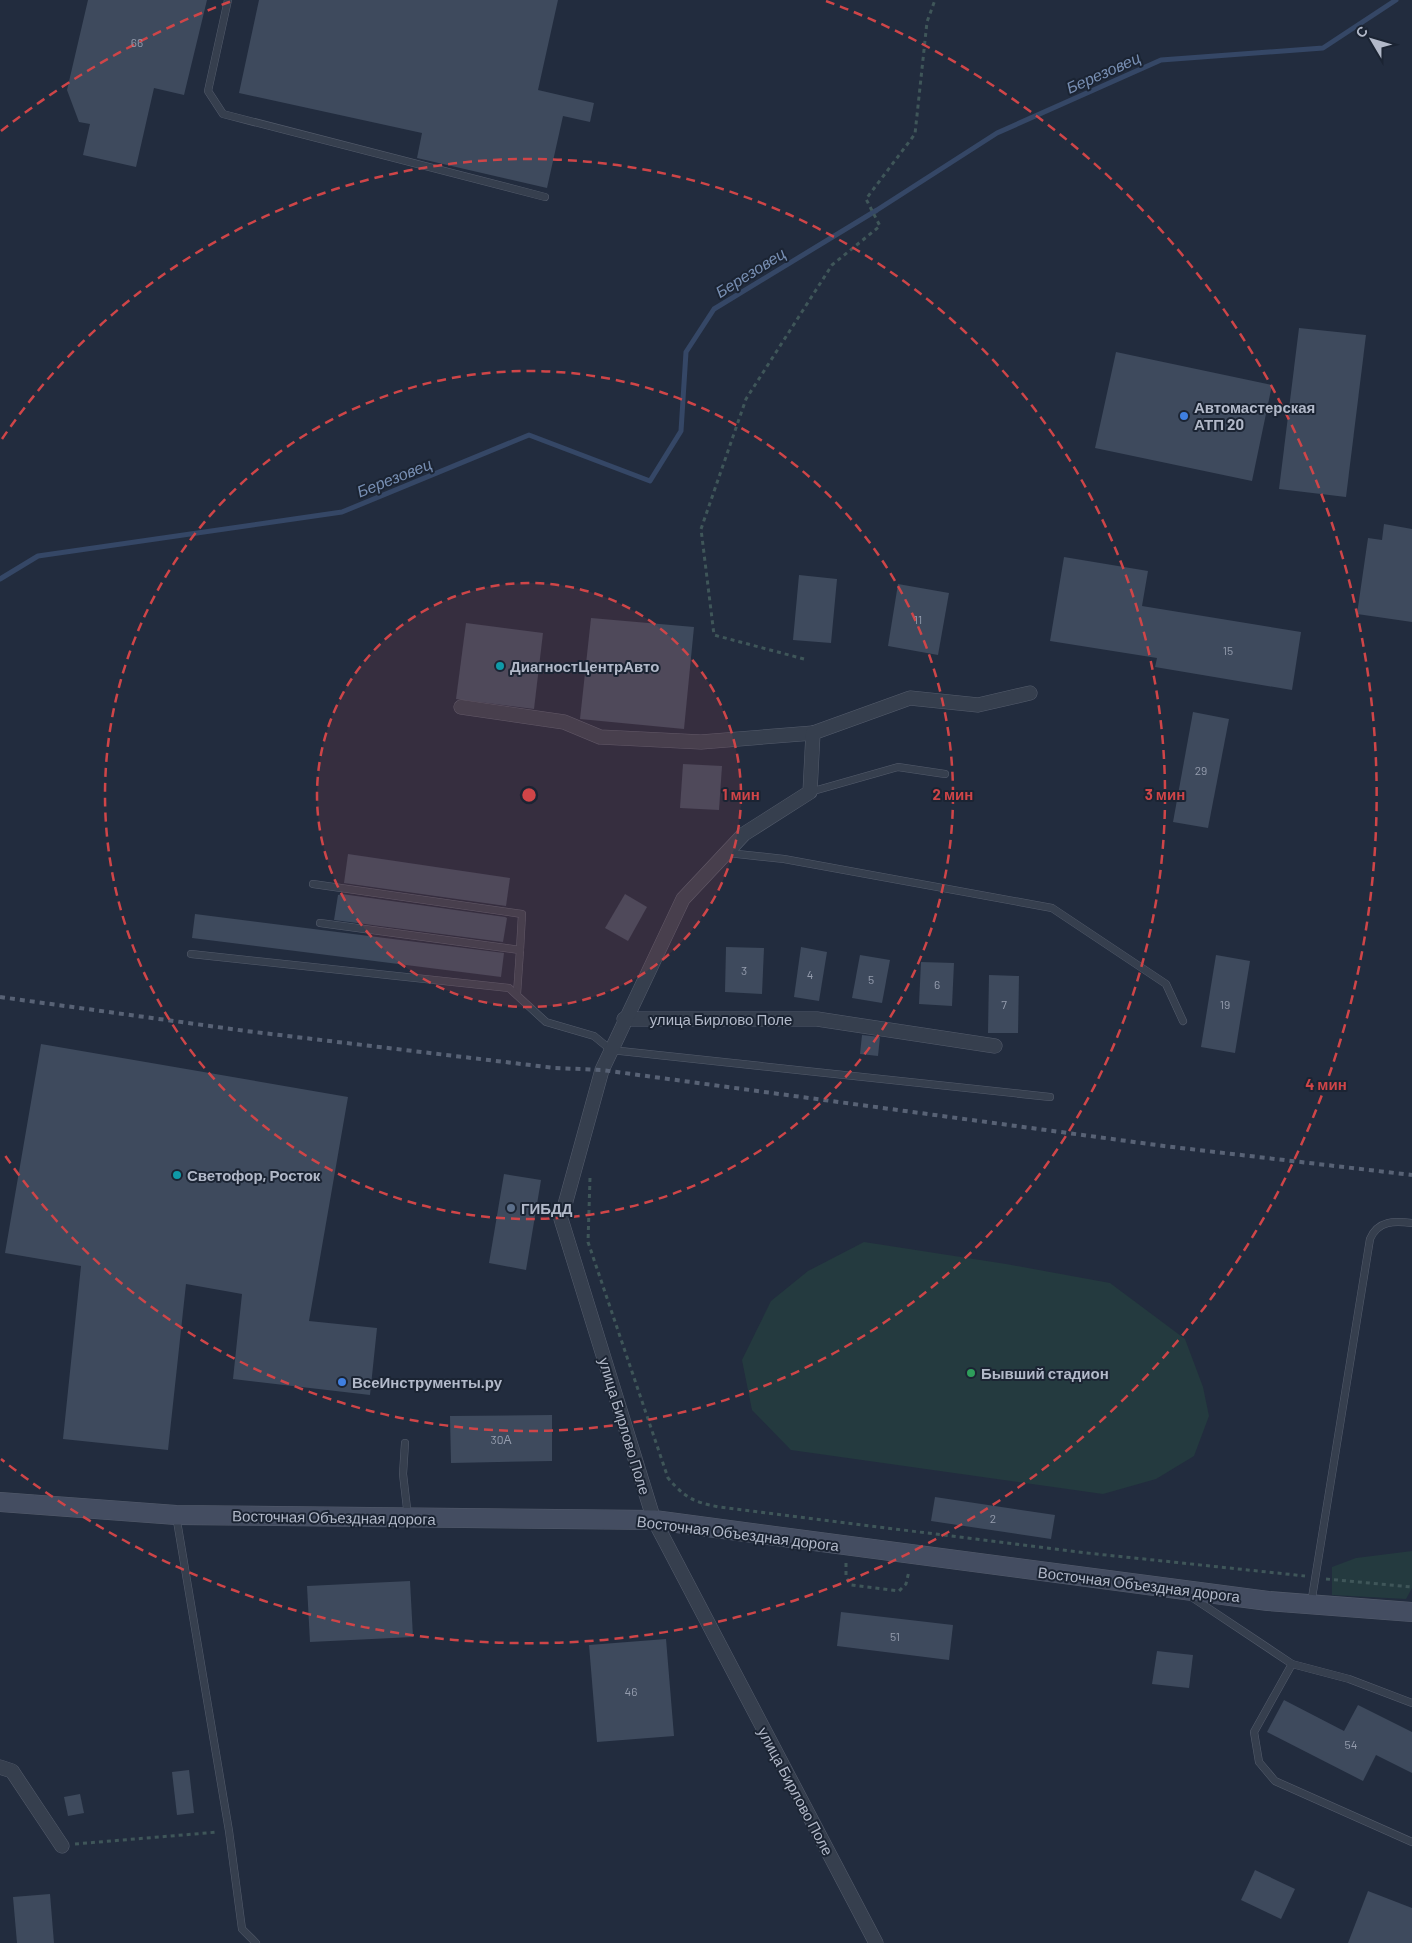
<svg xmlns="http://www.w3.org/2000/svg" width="1412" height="1943" font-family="Barlow,sans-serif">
	<rect width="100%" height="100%" fill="#222c3e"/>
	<g fill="#243a3f">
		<path d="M864,1242L1006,1264L1110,1283L1185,1339L1203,1387L1209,1416L1194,1456L1156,1479L1103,1494L791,1450L752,1410L742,1360L771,1301L808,1271Z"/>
		<path d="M1412,1551V1588L1406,1599L1332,1595V1567L1356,1558Z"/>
	</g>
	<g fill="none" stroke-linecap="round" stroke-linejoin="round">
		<path stroke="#354766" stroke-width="5" d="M0,579L38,556L342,512L529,435L650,481L681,431L686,352L714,309L877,210L997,133L1161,60L1323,48L1396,0"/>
	</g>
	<g fill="#3e4a5d">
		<path d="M88,0H207L184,95L154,88L136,167L83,155L90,124L79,122L67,90Z"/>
		<path d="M259,0H558L538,90L594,103L590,122L563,116L547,188L417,158L422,133L239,93Z"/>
		<path d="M1299,328L1366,335L1346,497L1279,489Z"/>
		<path d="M1116,352L1272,385L1252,481L1095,448Z"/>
		<path d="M1384,524L1412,529V622L1357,614L1368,538L1382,540Z"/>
		<path d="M1064,557L1148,571L1142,606L1301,632L1292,690L1155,667L1157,658L1050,641Z"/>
		<path d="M799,575L837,579L831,643L793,640Z"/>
		<path d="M898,584L949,593L938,655L888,646Z"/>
		<path d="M591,618L694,627L684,729L580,719Z"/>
		<path d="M466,623L543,633L534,709L456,699Z"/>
		<path d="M1193,712L1229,719L1208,828L1173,822Z"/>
		<path d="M683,764L722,766L719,810L680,808Z"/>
		<path d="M348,854L510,878L506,906L344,883Z"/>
		<path d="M342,894L505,917L507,918L503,942L334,920L338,895Z"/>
		<path d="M625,894L647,907L628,941L605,928Z"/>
		<path d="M195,914L504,953L501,977L192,938Z"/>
		<path d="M726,947L764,948L762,994L725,992Z"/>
		<path d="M801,947L827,952L819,1001L794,997Z"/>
		<path d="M860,955L890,960L882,1003L852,998Z"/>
		<path d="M1216,955L1250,961L1235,1053L1201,1047Z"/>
		<path d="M921,962L954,963L952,1006L919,1004Z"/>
		<path d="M989,975L1019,976L1018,1033H988Z"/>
		<path d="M862,1035L880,1037L878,1056L860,1054Z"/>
		<path d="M41,1044L348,1097L309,1321L377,1328L370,1395L233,1379L242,1294L186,1284L168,1450L63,1439L81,1266L5,1253Z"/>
		<path d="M504,1174L541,1180L526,1270L489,1263Z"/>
		<path d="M552,1415V1461L451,1463L450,1416Z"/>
		<path d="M935,1497L1055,1515L1051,1539L931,1521Z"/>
		<path d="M410,1581L413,1637L310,1642L307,1586Z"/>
		<path d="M841,1612L953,1625L949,1660L837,1646Z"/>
		<path d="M666,1639L674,1736L597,1742L589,1645Z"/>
		<path d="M1157,1651L1193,1655L1189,1688L1152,1684Z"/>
		<path d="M1284,1700L1344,1731L1358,1705L1412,1732V1773L1376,1755L1363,1781L1267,1732Z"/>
		<path d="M189,1770L194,1813L177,1815L172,1772Z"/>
		<path d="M80,1794L84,1813L68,1816L64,1797Z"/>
		<path d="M1255,1870L1295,1889L1281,1919L1241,1900Z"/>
		<path d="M1368,1891L1412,1908V1943H1348Z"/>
		<path d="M50,1894L54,1943H17L13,1897Z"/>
	</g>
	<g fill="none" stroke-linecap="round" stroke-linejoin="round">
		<g stroke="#545c6c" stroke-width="8">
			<g id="lane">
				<path d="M228,0L208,91L223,114L545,197"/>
				<path d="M810,792L898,767L945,774"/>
				<path d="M728,853L784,859L1052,908L1166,984L1183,1021"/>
				<path d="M313,884L522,914L520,950"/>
				<path d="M320,923L520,950L517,994"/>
				<path d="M191,954L509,988L546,1022L594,1036L611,1050L1050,1097"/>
				<path d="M405,1443L403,1474L408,1517"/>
				<path d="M176,1515L229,1831L242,1929L256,1943"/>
				<path d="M1190,1596L1292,1664L1254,1732L1259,1762L1275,1781L1412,1842"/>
				<path d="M1311,1604L1370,1239C1378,1220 1395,1221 1412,1223"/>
				<path d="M1292,1664L1349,1679L1412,1703"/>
			</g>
		</g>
		<g stroke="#545c6c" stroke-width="15">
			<g id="street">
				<path d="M461,707L564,722L600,737L701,742L813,733"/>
				<path d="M624,1019H817L995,1046"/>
				<path d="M0,1767L12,1771L62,1846"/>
				<path d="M876,1943L654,1520L561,1219L602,1070L683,899L744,834L810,792L813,733L910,698L978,705L1030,693"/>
			</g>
		</g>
		<g stroke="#545c6c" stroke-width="20">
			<path id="secondary" d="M0,1502L176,1515L654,1520L1268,1601L1412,1612"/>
		</g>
		<g stroke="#3f5659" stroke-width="3" stroke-dasharray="4 4" stroke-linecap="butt">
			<path d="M804,659L714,635L701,529L746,399L832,265L880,226L866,199L915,134L927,22L935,0"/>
			<path d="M590,1178L588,1242L668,1478C685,1498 694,1502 719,1507L1087,1553L1305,1576"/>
			<path d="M846,1563V1577L851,1585L899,1591L906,1584L909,1571"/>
			<path d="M1326,1579L1412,1587"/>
			<path d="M75,1844L218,1832"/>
		</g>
		<use href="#lane" stroke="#363f4e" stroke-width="7"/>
		<use href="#street" stroke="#363f4e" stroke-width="14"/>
		<use href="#secondary" stroke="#444d61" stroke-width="19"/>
		<path stroke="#586275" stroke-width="4" stroke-dasharray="5 5" stroke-linecap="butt" d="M0,997L246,1031L555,1068L602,1070L1164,1146L1412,1175"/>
	</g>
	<circle cx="529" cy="795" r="212" fill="#cf4548" fill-opacity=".12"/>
	<g fill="none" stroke="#cf4548" stroke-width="2.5" stroke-dasharray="9 6">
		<circle cx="529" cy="795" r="212"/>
		<circle cx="529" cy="795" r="424"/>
		<path d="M2 439A636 636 0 1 1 2 1151"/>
		<path d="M1 131A848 848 0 0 1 232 1M826 1A848 848 0 1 1 1 1459"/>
	</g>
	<g fill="#3f7fe0" stroke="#1b2433" stroke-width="2">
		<circle cx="1184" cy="416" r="5"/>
		<circle cx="342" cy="1382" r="5"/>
	</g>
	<g fill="#0f9aa8" stroke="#1b2433" stroke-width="2">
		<circle cx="500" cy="666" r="5"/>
		<circle cx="177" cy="1175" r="5"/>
	</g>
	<circle fill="#5c6f8a" stroke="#1b2433" stroke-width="2" cx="511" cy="1208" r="5"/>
	<circle fill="#2e9e5b" stroke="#1b2433" stroke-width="2" cx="971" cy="1373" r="5"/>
	<g text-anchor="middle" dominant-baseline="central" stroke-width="4" stroke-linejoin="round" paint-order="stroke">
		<g font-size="12" fill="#959dae">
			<text x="137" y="42">66</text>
			<text x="918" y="619">11</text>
			<text x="1228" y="650">15</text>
			<text x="1201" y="770">29</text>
			<text x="744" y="970">3</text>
			<text x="810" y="974">4</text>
			<text x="871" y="979">5</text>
			<text x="937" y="984">6</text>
			<text x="1004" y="1004">7</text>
			<text x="1225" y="1004">19</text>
			<text x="501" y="1439">30А</text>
			<text x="993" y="1518">2</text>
			<text x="895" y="1636">51</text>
			<text x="631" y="1691">46</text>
			<text x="1351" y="1744">54</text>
		</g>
		<g font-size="15" font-weight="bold" fill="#b2b9c9" stroke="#1b2433" text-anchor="start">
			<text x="1194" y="407">Автомастерская<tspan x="1194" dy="17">АТП 20</tspan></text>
			<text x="510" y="666">ДиагностЦентрАвто</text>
			<text x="187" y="1175">Светофор, Росток</text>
			<text x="521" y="1208">ГИБДД</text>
			<text x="981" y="1373">Бывший стадион</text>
			<text x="352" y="1382">ВсеИнструменты.ру</text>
		</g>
		<g font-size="15" fill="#b2b9c9" stroke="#1b2433">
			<text x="721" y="1019">улица Бирлово Поле</text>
			<text transform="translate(625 1426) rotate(73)">улица Бирлово Поле</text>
			<text transform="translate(334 1517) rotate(1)">Восточная Объездная дорога</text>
			<text transform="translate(738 1533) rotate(7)">Восточная Объездная дорога</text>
			<text transform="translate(1139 1584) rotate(7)">Восточная Объездная дорога</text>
			<text transform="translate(796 1791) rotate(62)">улица Бирлово Поле</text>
		</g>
		<g font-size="16" font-style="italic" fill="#778eb2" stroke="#1b2433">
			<text transform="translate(1103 72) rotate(-24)">Березовец</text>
			<text transform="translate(750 272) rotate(-32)">Березовец</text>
			<text transform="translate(394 477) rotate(-22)">Березовец</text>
		</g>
	</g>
	<circle cx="529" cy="795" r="8" fill="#cf4548" stroke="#1b2433" stroke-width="2.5"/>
	<g font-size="15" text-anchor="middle" font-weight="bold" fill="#cf4548" stroke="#1b2433" stroke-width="4" stroke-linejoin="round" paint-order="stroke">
		<text x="741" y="800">1 мин</text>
		<text x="953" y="800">2 мин</text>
		<text x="1165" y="800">3 мин</text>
		<text x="1326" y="1090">4 мин</text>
	</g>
	<g transform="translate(1372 40) rotate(308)" stroke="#1b2433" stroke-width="4" paint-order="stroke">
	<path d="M0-4L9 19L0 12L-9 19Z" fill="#b2b9c9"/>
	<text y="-8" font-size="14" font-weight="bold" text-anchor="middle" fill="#b2b9c9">С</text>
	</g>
</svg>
